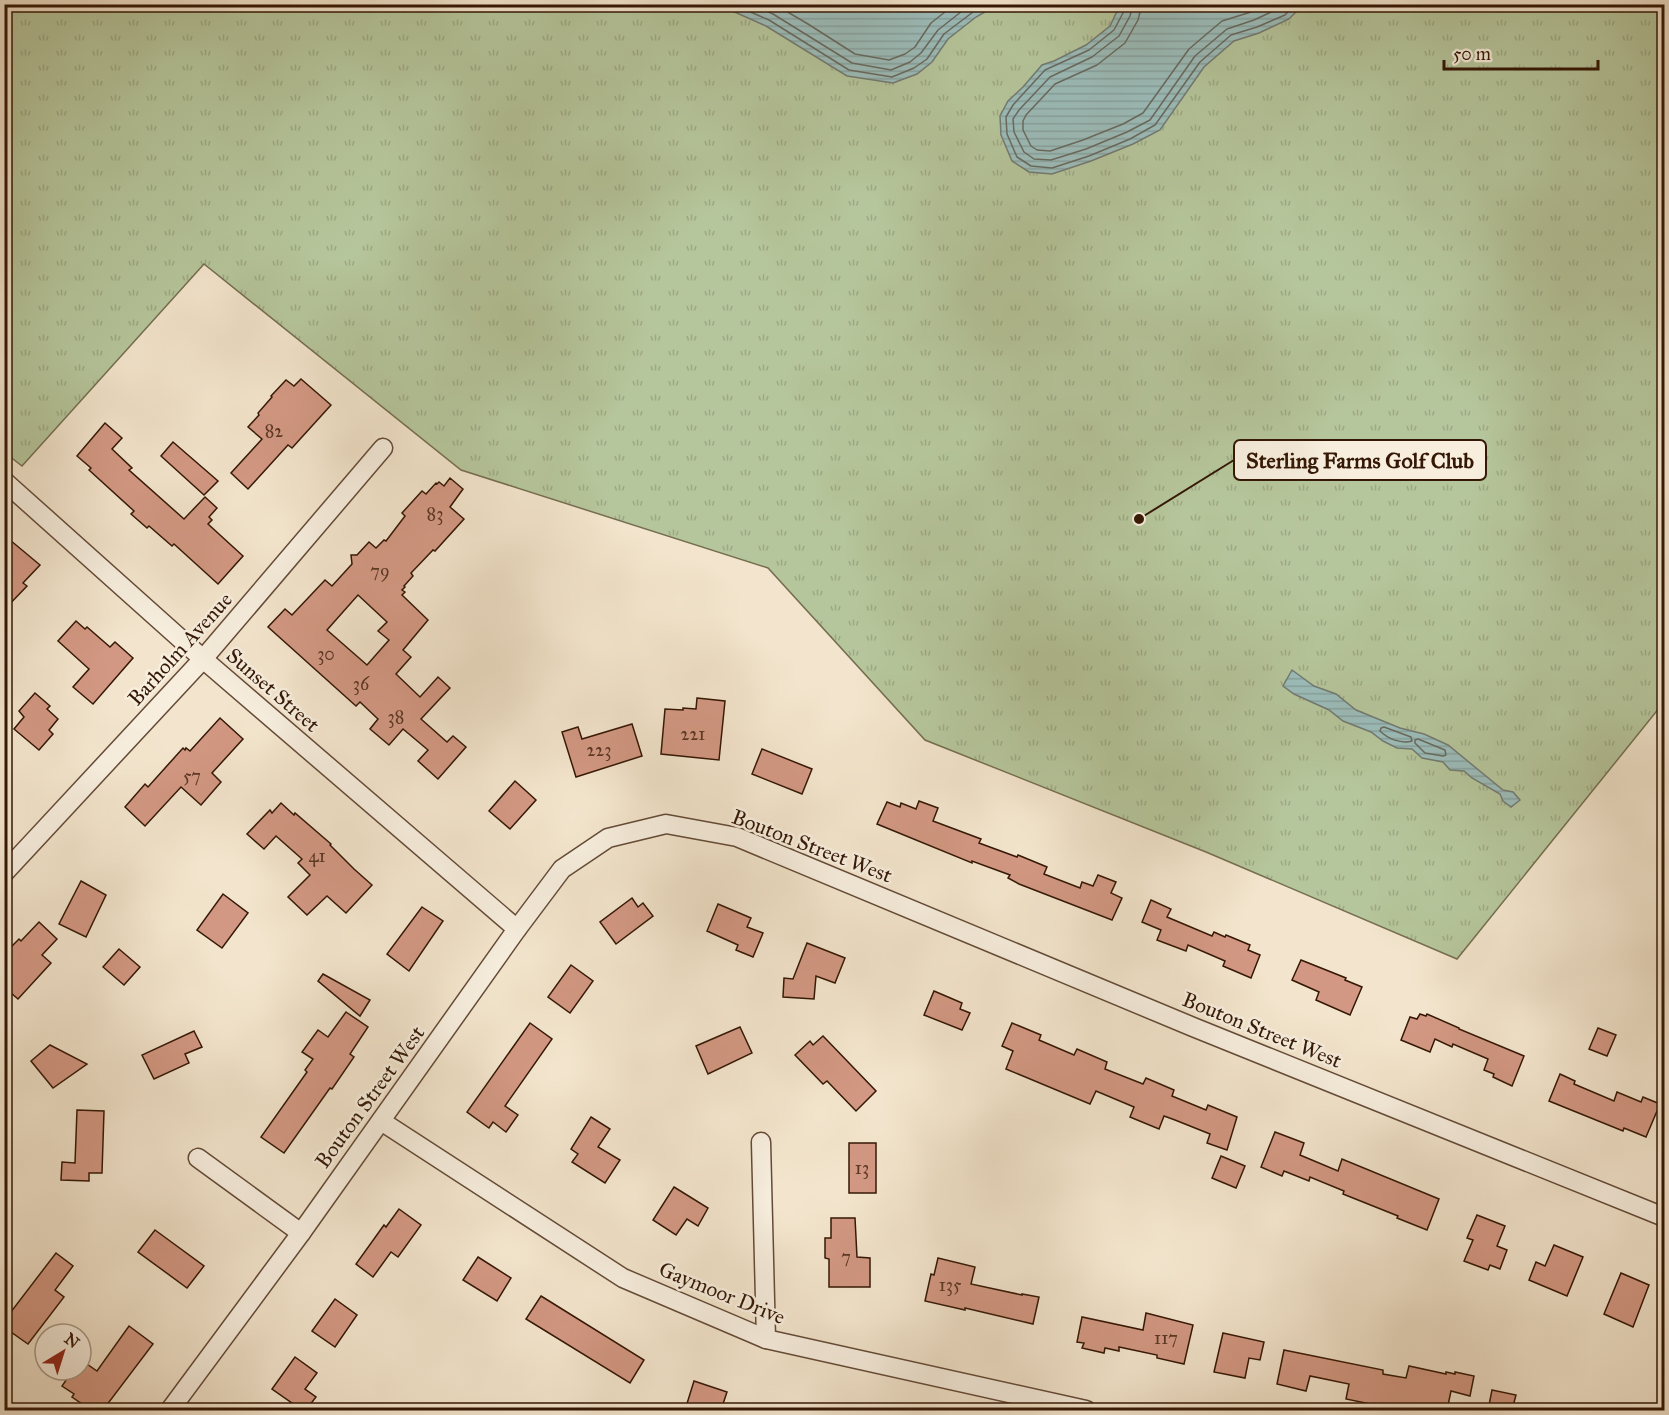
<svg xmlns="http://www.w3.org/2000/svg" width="1669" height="1415" font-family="'IM FELL Great Primer',serif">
	<defs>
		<pattern id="grass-tufts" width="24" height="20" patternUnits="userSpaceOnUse" patternTransform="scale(1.5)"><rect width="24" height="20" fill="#b6c69c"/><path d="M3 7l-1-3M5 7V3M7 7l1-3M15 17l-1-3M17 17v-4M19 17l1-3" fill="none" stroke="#9da985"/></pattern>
		<pattern id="water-rules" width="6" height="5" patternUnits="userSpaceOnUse" patternTransform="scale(1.5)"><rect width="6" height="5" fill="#9cbebc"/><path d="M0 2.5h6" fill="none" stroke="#87a3a0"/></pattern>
	</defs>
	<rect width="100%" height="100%" fill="#f3e5cd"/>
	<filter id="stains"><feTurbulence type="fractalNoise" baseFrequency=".00333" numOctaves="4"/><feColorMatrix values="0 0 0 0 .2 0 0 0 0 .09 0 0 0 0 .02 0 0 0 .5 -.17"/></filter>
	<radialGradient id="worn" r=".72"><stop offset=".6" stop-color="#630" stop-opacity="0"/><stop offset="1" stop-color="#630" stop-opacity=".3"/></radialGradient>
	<path fill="url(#grass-tufts)" stroke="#756e50" stroke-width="1.5" d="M4,5H1664V702L1457,959L1206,852L925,740L768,568L461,470L204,264L22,466L4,452Z"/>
	<g fill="url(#water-rules)" stroke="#727b73" stroke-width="1.5">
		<path d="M719,5H997L976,17L948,39L932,62L917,74L893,83L847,76L766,26Z"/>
		<path d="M1120,5H1303L1289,19L1259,33L1234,41L1204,67L1160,130L1133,144L1091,161L1052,174L1029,172L1012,161L1001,135L1000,116L1008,101L1023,87L1042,65L1054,61L1086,45L1110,26Z"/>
		<path d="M1292,670L1314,686L1336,694L1356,710L1400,728L1424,734L1448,745L1503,790L1513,792L1520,800L1511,807L1503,801L1500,794L1472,778L1464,771L1450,770L1443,762L1422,758L1412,749L1397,748L1383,741L1371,732L1343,721L1329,710L1294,694L1283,686Z"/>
	</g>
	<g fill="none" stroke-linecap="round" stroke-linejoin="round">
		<g stroke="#686a60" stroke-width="1.5">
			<path d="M732,4L769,20L849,70L892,77L914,68L927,59L944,34L973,12L985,4"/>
			<path d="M751,4L773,14L852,63L891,70L910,62L921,53L938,30L971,4"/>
			<path d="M774,4L808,24L855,54L889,60L905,54L915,47L931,23L955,4"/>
			<path d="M1125,4L1123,13L1114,30L1089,50L1045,70L1013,105L1006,117L1007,134L1017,157L1031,166L1052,168L1089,156L1130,139L1155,125L1200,62L1231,35L1257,27L1285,15L1295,4"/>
			<path d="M1133,4L1130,16L1119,36L1092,57L1050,77L1019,110L1013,119L1014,132L1024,152L1034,159L1051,160L1086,149L1127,132L1150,120L1195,56L1227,29L1254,20L1280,8L1284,4"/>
			<path d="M1142,4L1138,20L1125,43L1097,65L1055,84L1026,115L1023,121V130L1031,146L1037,150L1050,151L1083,140L1123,124L1143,113L1189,49L1222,21L1251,12L1267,4"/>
			<path d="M1384,727L1411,737L1412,741C1401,744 1388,739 1380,731L1381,728Z"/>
			<path d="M1418,739L1445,750L1446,755L1443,756L1425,753L1415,743V740Z"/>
		</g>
	</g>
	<g fill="#d39883" stroke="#341705" stroke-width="1.5" fill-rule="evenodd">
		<path d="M301,379L331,405L292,448L288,445L248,489L231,473L262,439L248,427L259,415L258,413L272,397L271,396L286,380L294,386Z"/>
		<path d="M105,423L122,438L112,449L132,468L129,470L184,519L205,497L217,508L209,517L212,520L208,524L243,556L218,584L174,544L172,546L149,526L147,528L131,514L134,511L89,470L91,468L77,456Z"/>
		<path d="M173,442L218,481L204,495L161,456Z"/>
		<path d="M450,478L463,489L450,507L464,519L435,551L433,550L411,573L413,576L404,586L405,587L402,590L405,592L402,595L428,620L403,650L411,657L396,674L420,697L438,677L450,688L421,719L447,742L453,736L466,747L438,779L418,761L428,750L403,729L389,745L370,729L378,719L360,702L356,706L268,627L285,609L292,615L325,580L332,586L352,564L351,555H357L369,542L376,548L384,540L386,541L405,516L402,513L422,491L426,494L436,483L437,484L439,482L444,486ZM358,595L387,622L378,631L389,640L367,665L327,630Z"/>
		<path d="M4,535L40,565L23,583L27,586L4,610Z"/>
		<path d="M76,621L85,629L87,627L110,647L115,642L133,658L93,704L73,687L89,669L58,641Z"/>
		<path d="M35,693L50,706L47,709L58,719L49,730L53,734L39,750L14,729L24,717L19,711Z"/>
		<path d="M697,698L725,701L719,760L661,754L665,709L683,710V708L696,709Z"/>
		<path d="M220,718L243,739L212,773L221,782L201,805L181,787L145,826L125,807L145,784L148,787L183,748L185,750L186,748L190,751Z"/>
		<path d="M632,724L642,756L576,777L562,732L578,727L582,739Z"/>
		<path d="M762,749L812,769L802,794L752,774Z"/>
		<path d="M515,781L536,800L510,829L489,811Z"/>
		<path d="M919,801L938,808L933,821L981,839L979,843L1017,857L1018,855L1047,867L1044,874L1080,888L1082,882L1093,886L1098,875L1116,882L1111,893L1122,898L1112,920L1019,884L1008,878L1010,875L972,861V863L877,824L887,802L900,807L901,803L916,809Z"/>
		<path d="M281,803L294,815L295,813L331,844L330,845L354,869L372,885L346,913L327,896L307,915L288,897L310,875L298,863L302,859L276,836L264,849L247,834L270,810L272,813Z"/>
		<path d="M81,881L106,895L86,937L59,924Z"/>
		<path d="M223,894L248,913L222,948L197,930Z"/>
		<path d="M632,898L638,907L643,903L653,916L616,944L600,922Z"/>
		<path d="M1151,900L1171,909L1167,917L1212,936L1214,932L1225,937L1226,935L1250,945L1248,950L1260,955L1251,978L1223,966L1225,961L1188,945L1186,951L1157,940L1161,930L1142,922Z"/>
		<path d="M718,904L751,918L747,927L763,933L753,957L736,950L738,945L707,931Z"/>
		<path d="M422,907L443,921L409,971L387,954Z"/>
		<path d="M39,922L57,939L42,955L51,963L18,999L4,987V954L19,939L21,941Z"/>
		<path d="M807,943L845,958L835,983L816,976L814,999L783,997L784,978L793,979Z"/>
		<path d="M119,949L140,967L124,985L103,967Z"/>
		<path d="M1301,960L1346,978L1345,980L1362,987L1350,1015L1316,1000L1319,992L1292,980Z"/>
		<path d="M571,965L593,981L570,1013L548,997Z"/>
		<path d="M323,974L370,1000L360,1016L318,981Z"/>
		<path d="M934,991L962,1003L960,1009L970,1013L962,1030L924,1015Z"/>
		<path d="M346,1012L368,1027L350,1054L354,1057L332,1089L330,1088L284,1153L261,1137L307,1072L305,1070L313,1059L302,1052L318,1030L328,1037Z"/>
		<path d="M1420,1014L1426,1016L1427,1014L1459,1028V1029L1524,1056L1512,1086L1493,1077L1494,1074L1484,1070L1488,1059L1453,1044L1452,1047L1435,1039L1430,1052L1401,1040L1410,1017L1417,1019Z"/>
		<path d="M530,1023L552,1039L505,1106L518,1115L506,1132L493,1122L489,1128L467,1112Z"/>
		<path d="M1012,1023L1041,1035L1039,1040L1074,1055L1077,1049L1107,1062L1105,1069L1143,1084L1146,1078L1174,1090L1172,1096L1206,1110L1208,1105L1237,1117L1227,1150L1207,1143L1210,1134L1175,1120L1164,1116L1159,1129L1130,1117L1134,1107L1096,1091L1090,1104L1006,1069L1013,1051L1002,1046Z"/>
		<path d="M740,1027L752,1053L708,1074L696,1046Z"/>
		<path d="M1598,1028L1616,1035L1607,1056L1589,1049Z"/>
		<path d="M194,1031L202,1047L185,1054L189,1063L154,1079L142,1055Z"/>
		<path d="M823,1036L876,1091L856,1111L827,1081L823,1084L795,1055L810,1041L813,1045Z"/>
		<path d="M50,1045L87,1064L53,1088L31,1061Z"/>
		<path d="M1560,1074L1575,1081L1574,1084L1614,1101L1617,1092L1641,1102L1643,1097L1660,1104L1646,1137L1624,1128L1623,1131L1549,1101Z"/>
		<path d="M77,1110L104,1111L102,1173H89V1181L61,1180L62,1162L75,1163Z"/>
		<path d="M591,1117L610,1129L598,1147L620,1160L605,1183L572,1162L578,1154L571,1149Z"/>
		<path d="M1275,1132L1304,1143L1300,1155L1338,1171L1342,1159L1439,1199L1427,1230L1397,1218L1398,1216L1343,1194L1344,1191L1310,1177L1309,1181L1284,1171L1282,1176L1261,1167Z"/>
		<rect x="849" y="1143" width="27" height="50"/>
		<path d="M1221,1156L1245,1166L1236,1188L1212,1178Z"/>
		<path d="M674,1187L708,1208L698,1226L687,1219L676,1235L653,1220Z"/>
		<path d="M399,1209L421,1225L398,1257L391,1252L373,1277L356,1264L384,1225L386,1227Z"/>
		<path d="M1477,1215L1505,1226L1497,1246L1507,1250L1500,1269L1490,1265L1488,1270L1464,1261L1473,1240L1467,1238Z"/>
		<path d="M831,1218H855L857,1257L870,1258V1287H829V1259L825,1258V1238H831Z"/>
		<path d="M155,1230L204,1266L187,1288L138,1252Z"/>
		<path d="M1554,1245L1583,1257L1567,1296L1529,1280L1536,1262L1545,1266Z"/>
		<path d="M56,1253L73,1266L55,1290L64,1297L28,1344L4,1327V1321Z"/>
		<path d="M478,1257L511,1278L497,1301L463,1280Z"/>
		<path d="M938,1258L975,1267L971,1284L1022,1295V1294L1039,1297L1033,1324L965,1308V1310L925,1301L931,1274L934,1275Z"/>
		<path d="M1621,1273L1649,1285L1633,1327L1604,1314Z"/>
		<path d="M541,1296L644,1360L630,1383L526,1319Z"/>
		<path d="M335,1299L357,1315L335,1347L312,1331Z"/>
		<path d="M1146,1313L1193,1325L1184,1364L1157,1358V1355L1119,1347V1351L1105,1348L1104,1353L1082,1348L1084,1343L1077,1342L1082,1317L1143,1330Z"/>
		<path d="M129,1326L153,1344L103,1410H91L72,1397L74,1394L62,1386L73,1370H81V1360L97,1371Z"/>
		<path d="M1223,1333L1264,1342L1260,1360L1249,1358L1245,1378L1214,1372Z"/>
		<path d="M1284,1350L1383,1370V1374L1406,1378L1409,1366L1446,1374V1372L1455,1374V1372L1474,1376L1470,1396L1451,1391L1447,1410H1399L1346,1399L1349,1384L1310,1376L1306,1391L1277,1384Z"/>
		<path d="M295,1357L317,1373L305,1389L316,1397L306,1410H302L272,1389Z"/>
		<path d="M694,1381L727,1392L721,1410H685Z"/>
		<path d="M1492,1390L1516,1395L1512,1410H1488Z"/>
	</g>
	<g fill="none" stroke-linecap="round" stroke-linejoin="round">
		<g stroke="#644a37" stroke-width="21">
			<g id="minor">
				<path d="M4,481L203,659L517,929"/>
				<path d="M4,873L203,659L383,448"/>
				<path d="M381,1121L623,1278L766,1339L1086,1410"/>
				<path d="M761,1142L766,1339"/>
				<path d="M198,1158L301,1233"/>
				<path d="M170,1410L301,1233L517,929L562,869L608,838L666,824L737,837L1193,1027L1664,1217"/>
			</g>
		</g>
		<use href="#minor" stroke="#f7eede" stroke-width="18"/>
	</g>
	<g text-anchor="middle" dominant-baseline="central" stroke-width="5" stroke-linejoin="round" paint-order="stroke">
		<g font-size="18" fill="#5c3724">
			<text x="274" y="431">82</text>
			<text x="435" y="514">83</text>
			<text x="380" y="571">79</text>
			<text x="326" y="654">30</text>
			<text x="361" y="684">36</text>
			<text x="396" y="717">38</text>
			<text x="693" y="734">221</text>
			<text x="599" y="750">223</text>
			<text x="192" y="776">57</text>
			<text x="317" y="856">41</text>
			<text x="862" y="1168">13</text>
			<text x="846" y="1257">7</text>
			<text x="950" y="1285">135</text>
			<text x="1166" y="1338">117</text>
		</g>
		<g font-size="21" fill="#341705" stroke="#f7eede">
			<text transform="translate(180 649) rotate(-48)">Barholm Avenue</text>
			<text transform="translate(273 690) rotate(41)">Sunset Street</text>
			<text transform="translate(812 846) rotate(21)">Bouton Street West</text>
			<text transform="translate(1262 1030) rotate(22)">Bouton Street West</text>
			<text transform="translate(370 1097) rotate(-54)">Bouton Street West</text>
			<text transform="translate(722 1293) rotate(22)">Gaymoor Drive</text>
		</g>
	</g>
	<path fill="none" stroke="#341705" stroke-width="2" d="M1139 519L1234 460"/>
	<circle fill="#341705" stroke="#f7eede" stroke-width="2" cx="1139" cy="519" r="6"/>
	<rect fill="#f7eede" stroke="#341705" stroke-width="2" x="1234" y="440" width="252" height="40" rx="6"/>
	<g font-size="22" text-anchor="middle" font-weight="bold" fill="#341705">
		<text x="1360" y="468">Sterling Farms Golf Club</text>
	</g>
	<rect width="1669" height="1415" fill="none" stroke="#f3e5cd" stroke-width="24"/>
	<rect x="6" y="6" width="1657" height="1403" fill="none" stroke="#341705" stroke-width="3"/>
	<rect x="12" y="12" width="1645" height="1391" fill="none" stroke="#341705" stroke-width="1.5"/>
	<g transform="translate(63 1352) rotate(38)"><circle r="28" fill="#f7eede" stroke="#a99887" stroke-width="1.5"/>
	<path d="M0-4.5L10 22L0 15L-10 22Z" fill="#8f2418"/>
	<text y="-9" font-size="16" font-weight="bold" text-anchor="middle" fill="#341705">N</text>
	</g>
	<path d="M1444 60v9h154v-9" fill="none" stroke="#341705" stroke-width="3"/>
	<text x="1453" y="60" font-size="18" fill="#341705" stroke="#f7eede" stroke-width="4.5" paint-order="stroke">50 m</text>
	<rect width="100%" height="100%" filter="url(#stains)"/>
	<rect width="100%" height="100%" fill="url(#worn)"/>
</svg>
